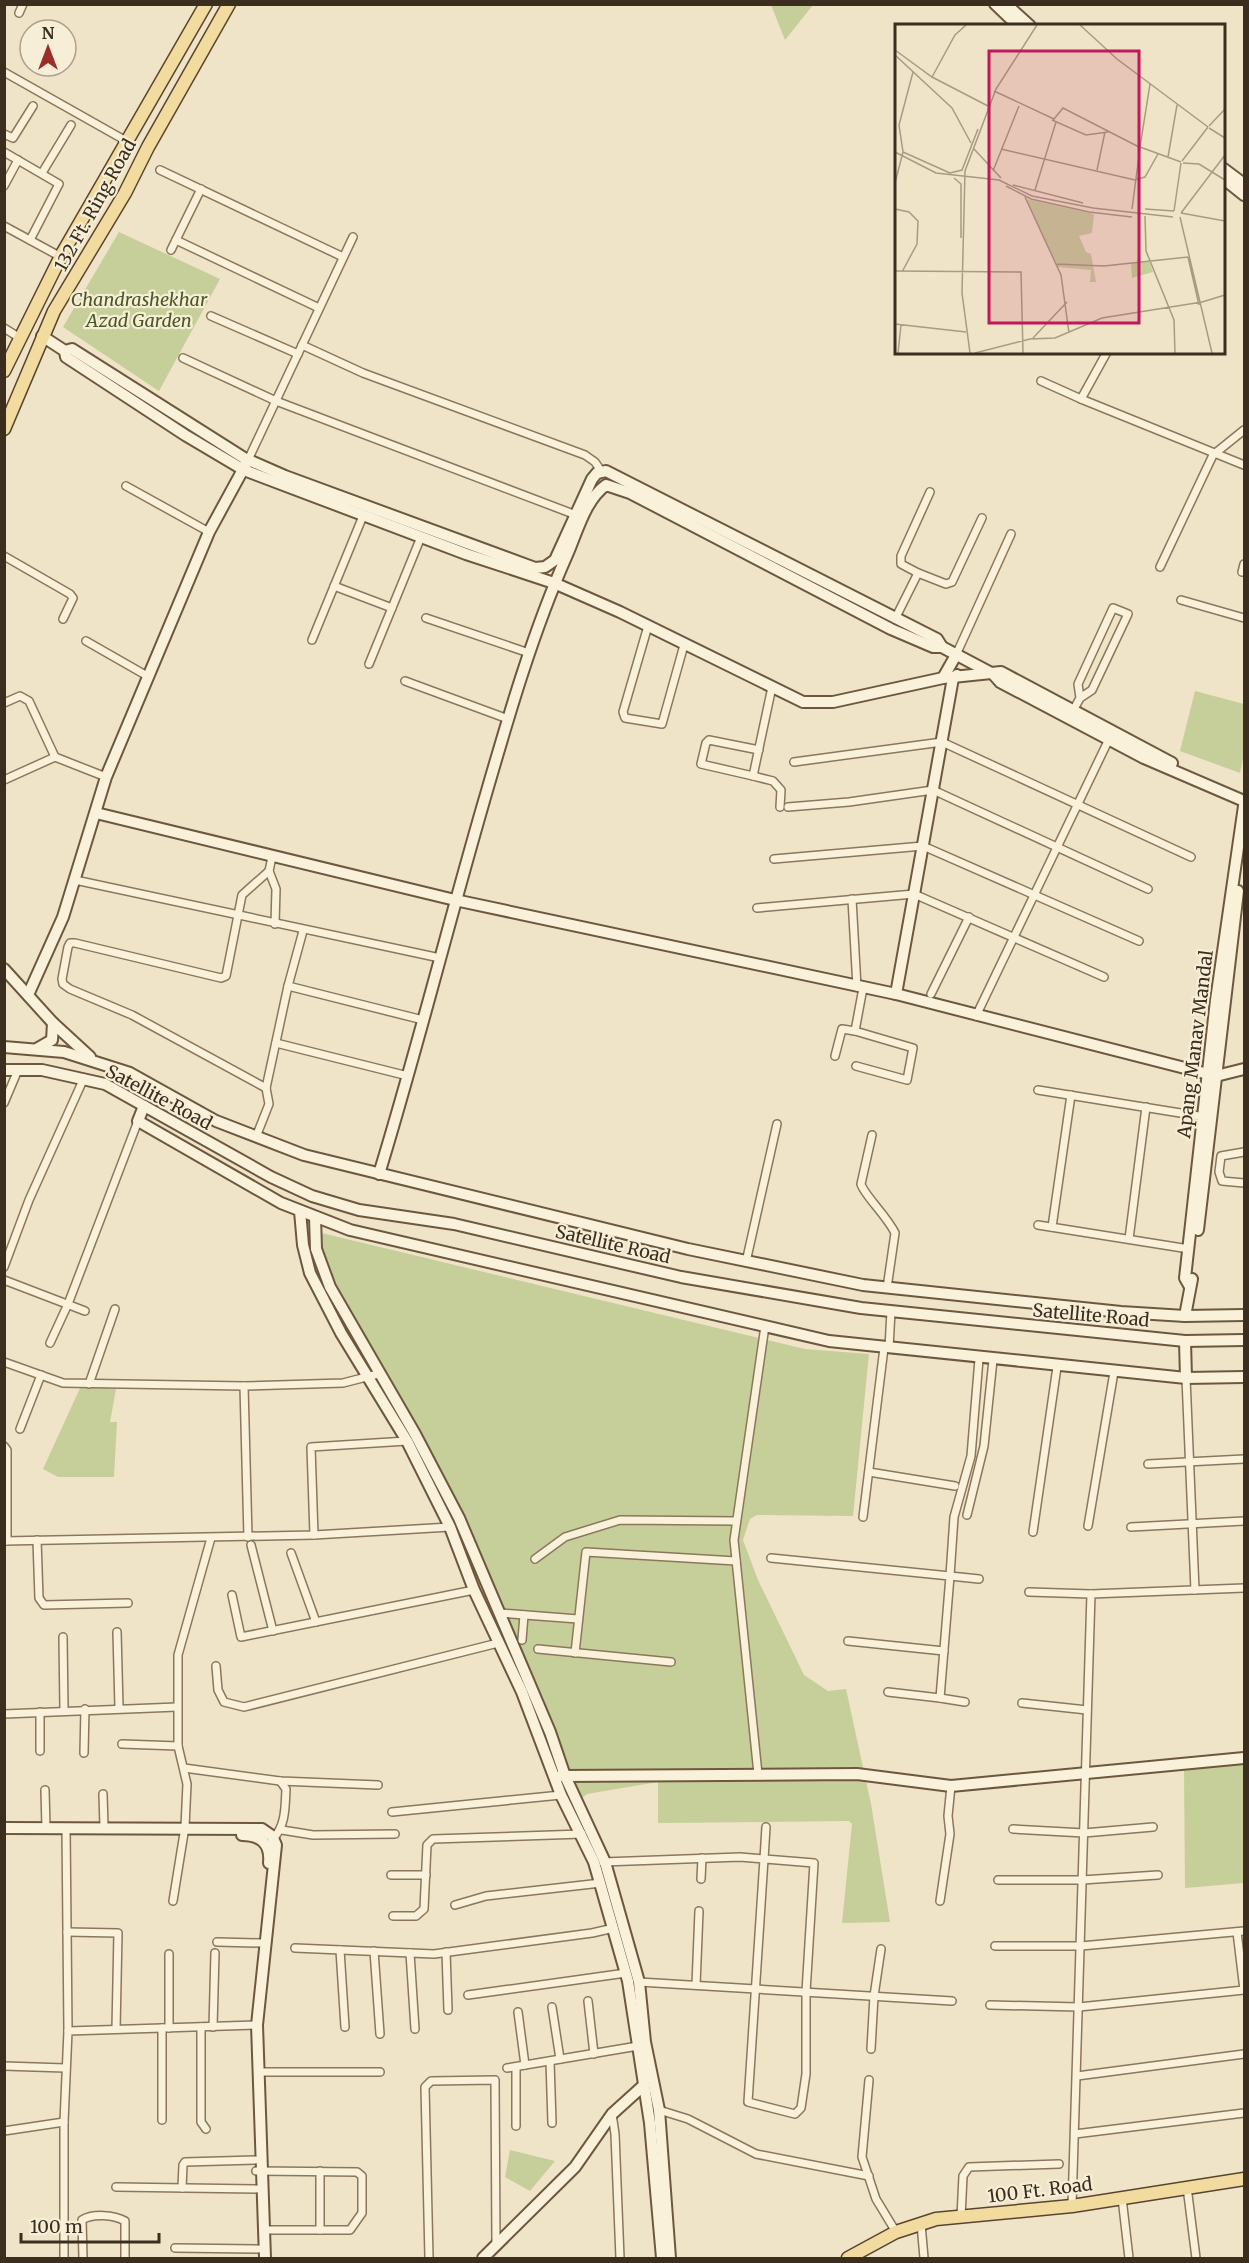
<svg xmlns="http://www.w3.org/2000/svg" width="1249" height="2263" font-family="Merriweather,serif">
	<rect width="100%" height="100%" fill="#efe4c7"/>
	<g fill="#c6ce9a">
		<path d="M771,5H813L785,40Z"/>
		<path d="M119,232L220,279L159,391L63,327Z"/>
		<path d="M1195,691L1244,704V754L1240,773L1180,751Z"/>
		<path d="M309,1230L805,1349L869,1354L853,1516L757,1515L750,1519L743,1540L758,1580L804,1675L828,1691L846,1689L871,1804L890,1922L842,1923L852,1824L849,1821L658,1823V1782L587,1794L578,1801L569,1800L432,1476L324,1290L311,1255Z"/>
		<path d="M81,1386L116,1389L110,1422H117L114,1477H58L43,1469Z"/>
		<path d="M1244,1761V1883L1185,1888L1184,1769Z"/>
		<path d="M510,2150L555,2161L530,2191L505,2177Z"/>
	</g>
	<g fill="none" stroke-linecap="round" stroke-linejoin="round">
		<g stroke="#8b775c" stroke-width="10">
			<g id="street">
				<path d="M19,13L23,4"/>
				<path d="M4,72L128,142"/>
				<path d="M4,134L13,138L33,106"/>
				<path d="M4,152L59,184L30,240"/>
				<path d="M160,170L343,257"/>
				<path d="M42,173L71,125"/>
				<path d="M4,186L18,160"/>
				<path d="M4,226L61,257"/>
				<path d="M176,240L319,308"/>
				<path d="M171,250L201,189"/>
				<path d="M211,316L298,354"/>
				<path d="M4,328L20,338"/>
				<path d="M302,345L363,373L585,455L595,462L601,471"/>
				<path d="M1107,352L1081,399L1244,465"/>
				<path d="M183,358L276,401L576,515"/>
				<path d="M1041,381L1081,399"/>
				<path d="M248,460L353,237"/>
				<path d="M126,486L209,532"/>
				<path d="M4,556L70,594L73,598L63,619"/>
				<path d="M1160,567L1213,455L1244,430"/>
				<path d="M1242,572L1244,564"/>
				<path d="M918,573L946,584L952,582L982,518"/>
				<path d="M334,586L392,608"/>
				<path d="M1181,600L1244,618"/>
				<path d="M426,618L529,653"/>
				<path d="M895,619L918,573L901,564V556L930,492"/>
				<path d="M648,626L623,712L625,718L662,724L684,645"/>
				<path d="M312,640L363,516"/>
				<path d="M86,641L149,677"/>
				<path d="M956,655L1011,534"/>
				<path d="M369,664L421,537"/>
				<path d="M405,681L508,719"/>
				<path d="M4,703L20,696L29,701L55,757"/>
				<path d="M1074,709L1080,698L1078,684L1113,608L1128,614L1092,690L1080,698"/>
				<path d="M759,750L709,740L706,743L701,764L753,776L772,687"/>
				<path d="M794,762L942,742L1191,857"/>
				<path d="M753,776L773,781L781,790L780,807"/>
				<path d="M4,780L55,757L106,777"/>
				<path d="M788,807L849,802L933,790L1148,889"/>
				<path d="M774,859L923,846L1139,941"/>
				<path d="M269,871L276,889L275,924"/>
				<path d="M75,880L440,958"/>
				<path d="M852,899L857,987"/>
				<path d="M757,908L914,894L1104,977"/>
				<path d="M288,986L423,1020"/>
				<path d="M931,994L969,917"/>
				<path d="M976,1016L1110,737"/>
				<path d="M855,1031L913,1048L907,1080L856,1066"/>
				<path d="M276,1043L408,1076"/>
				<path d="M835,1056L842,1029L855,1031L863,988"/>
				<path d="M266,1088L132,1015L70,989L63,984L62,979L68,947L70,943H75L221,978L226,976L242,895L269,871L272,857"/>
				<path d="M1038,1090L1205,1117"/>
				<path d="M4,1103L18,1070"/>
				<path d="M872,1135L861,1184C864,1195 887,1216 895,1233L887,1288"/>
				<path d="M256,1137L269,1104L266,1088L288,986L303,931"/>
				<path d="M1244,1152L1221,1156L1219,1172L1222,1181L1244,1183"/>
				<path d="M1038,1225L1189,1249"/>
				<path d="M1052,1227L1071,1095"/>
				<path d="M1129,1239L1146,1107"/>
				<path d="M746,1262L777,1124"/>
				<path d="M4,1267L29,1200L84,1078"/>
				<path d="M4,1280L85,1311"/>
				<path d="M50,1343L68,1304L138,1121"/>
				<path d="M889,1348L891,1311"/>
				<path d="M979,1359L971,1456L954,1517L950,1576L979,1579"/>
				<path d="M4,1362L63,1383L244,1386"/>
				<path d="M1186,1378L1195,1590"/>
				<path d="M89,1384L115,1309"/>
				<path d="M20,1429L41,1375"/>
				<path d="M4,1446L7,1450V1541"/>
				<path d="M1148,1464L1244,1459"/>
				<path d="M869,1472L955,1486"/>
				<path d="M967,1515L984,1446L993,1360"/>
				<path d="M863,1517L884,1348"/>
				<path d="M1088,1526L1114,1372"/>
				<path d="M1131,1527L1244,1521"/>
				<path d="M1033,1532L1057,1367"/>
				<path d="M314,1535L311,1447L407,1441"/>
				<path d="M248,1537L244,1386L343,1383L378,1374"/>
				<path d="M37,1540L39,1598L44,1605L128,1603"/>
				<path d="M4,1541L314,1535L450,1527"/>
				<path d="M251,1545L273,1631"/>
				<path d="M291,1553L316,1622"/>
				<path d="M771,1558L950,1576L940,1698L888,1692"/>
				<path d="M535,1559L565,1537L620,1520L736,1521"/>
				<path d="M1029,1592L1091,1594"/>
				<path d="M232,1595L241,1637L474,1590"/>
				<path d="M500,1613L578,1619"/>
				<path d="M117,1632L119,1708"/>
				<path d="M63,1637L64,1710"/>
				<path d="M522,1640L524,1615"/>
				<path d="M848,1641L944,1651"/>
				<path d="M538,1649L671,1662"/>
				<path d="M575,1653L586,1552L736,1561"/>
				<path d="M216,1666L218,1690L224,1702L244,1707L498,1643"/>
				<path d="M940,1698L965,1702"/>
				<path d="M1022,1703L1087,1710"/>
				<path d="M40,1712V1751"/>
				<path d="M4,1714L177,1707"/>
				<path d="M122,1744L178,1746"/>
				<path d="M84,1753L85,1709"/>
				<path d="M184,1768L280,1781L378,1785"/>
				<path d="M758,1774L734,1540L765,1326"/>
				<path d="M45,1790L46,1828"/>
				<path d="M103,1794L104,1827"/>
				<path d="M392,1812L561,1795"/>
				<path d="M66,1828L68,2031"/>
				<path d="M1013,1829L1084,1833L1153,1827"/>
				<path d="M282,1830L313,1835L395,1834"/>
				<path d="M273,1839C286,1825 285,1807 286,1789L280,1781"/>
				<path d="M603,1862L740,1857L814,1863L806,1992V2074L801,2108L795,2114L748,2102L764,1859L766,1827"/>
				<path d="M391,1875H426"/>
				<path d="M701,1879L702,1858"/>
				<path d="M998,1880H1082L1158,1875"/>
				<path d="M173,1901L185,1827L187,1784L178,1746V1655L211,1538"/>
				<path d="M940,1901L950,1834L948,1816L951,1786"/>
				<path d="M455,1905L486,1896L601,1883"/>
				<path d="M393,1916H416L424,1909L427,1845L433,1839L582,1834"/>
				<path d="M67,1932L118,1933L116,2029"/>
				<path d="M217,1942L260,1943"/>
				<path d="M995,1946H1081L1244,1931"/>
				<path d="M295,1948L434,1954L592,1933L614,1928"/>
				<path d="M340,1950L345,2027"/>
				<path d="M374,1951L380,2034"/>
				<path d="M446,1952L448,2010"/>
				<path d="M410,1953L415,2029"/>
				<path d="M169,1954V2028"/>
				<path d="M639,1982L952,2001"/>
				<path d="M696,1985L699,1911"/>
				<path d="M468,1995L626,1973"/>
				<path d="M588,2001L594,2054"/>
				<path d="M990,2005L1079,2007L1244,1990L1237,1932"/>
				<path d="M552,2007L560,2059"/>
				<path d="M518,2012L525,2065"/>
				<path d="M201,2027V2122L206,2129"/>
				<path d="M213,2027L215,1953"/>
				<path d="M162,2028V2120"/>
				<path d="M871,2049L874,1996L881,1949"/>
				<path d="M550,2061L552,2123"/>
				<path d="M4,2066L65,2068"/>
				<path d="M516,2067V2126"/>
				<path d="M507,2068L638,2046"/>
				<path d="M259,2072H380"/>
				<path d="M1077,2076L1244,2054"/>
				<path d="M869,2080L862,2157L876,2199L896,2232"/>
				<path d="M659,2110L688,2119L756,2154L869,2176"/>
				<path d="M612,2114L615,2134L620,2258"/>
				<path d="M4,2131L64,2122"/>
				<path d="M1075,2134L1244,2113"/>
				<path d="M256,2171L357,2172L362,2176V2213L350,2230H264"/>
				<path d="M320,2171V2230"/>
				<path d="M116,2187L256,2189"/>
				<path d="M1187,2187L1196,2258"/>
				<path d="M182,2188L183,2165L185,2162L255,2160"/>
				<path d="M1122,2198L1129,2258"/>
				<path d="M1072,2206L1091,1594L1244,1588"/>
				<path d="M961,2217L963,2176L969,2167L1059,2164"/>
				<path d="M921,2224L924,2258"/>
				<path d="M175,2248L258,2249"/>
				<path d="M64,2258V2122L68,2031L257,2025"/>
				<path d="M83,2258L82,2220C93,2213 114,2215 125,2221V2258"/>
				<path d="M429,2258L425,2087L431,2081L495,2080L496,2244"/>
			</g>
		</g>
		<g stroke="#6d583f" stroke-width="14">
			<g id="secondary">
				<path d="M995,4L1018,26"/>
				<path d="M1006,4L1030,26"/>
				<path d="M1224,169L1244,184"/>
				<path d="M1224,179L1244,195"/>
				<path d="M42,336L65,351L72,349L244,458L285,476L535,568L545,567L555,560L592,479L597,473L606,471L937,639L942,647"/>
				<path d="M65,351L66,357L185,435L244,470L466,554L554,583L620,612L803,702H833L943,678L1001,672L1172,763"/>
				<path d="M943,678L956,655"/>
				<path d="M96,813L455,900L896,994L1216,1076L1244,1069"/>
				<path d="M4,969L53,1023L90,1057"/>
				<path d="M896,994L953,678L957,675"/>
				<path d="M28,995L63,917L106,777L209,532L246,464"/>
				<path d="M4,1047L64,1052L130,1073L216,1121L304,1155L688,1249L863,1285L1121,1312L1185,1316L1244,1315"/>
				<path d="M38,1048L52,1040L53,1023"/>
				<path d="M4,1070H42L105,1084L271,1177L312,1196L359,1210L454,1224L681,1277L861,1308L1185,1341L1244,1340"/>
				<path d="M144,1106L138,1121L281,1203L350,1230L829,1341L1186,1378"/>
				<path d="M379,1174C417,1050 448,925 484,801C508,718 532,634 567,555C577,532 585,500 606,485L630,493L891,629L933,647H942L993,674L1000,682L1144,758L1244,801"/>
				<path d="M300,1211L303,1245L310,1273L341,1333L407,1441L450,1527L474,1590L522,1692L561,1795L594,1862L628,1981L650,2123L662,2258"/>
				<path d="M315,1217L316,1249L330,1287L415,1434L459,1518L550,1732L565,1776L605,1862L639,1982L645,2042L659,2110L670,2258"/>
				<path d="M1198,1230L1238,891"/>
				<path d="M1189,1285L1185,1278L1216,1000L1244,806"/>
				<path d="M1185,1316L1192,1279"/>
				<path d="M1185,1341L1186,1378L1244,1377"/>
				<path d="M560,1776L857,1774L951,1786L1244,1758"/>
				<path d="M4,1828L262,1829L272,1836L276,1845L257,2025L265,2258"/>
				<path d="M242,1835C260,1835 271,1843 269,1863"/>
				<path d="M483,2258L575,2167L612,2114L643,2086"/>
			</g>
		</g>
		<g stroke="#594430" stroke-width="15">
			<g id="primary">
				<path d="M4,371L62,254L206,4"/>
				<path d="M4,429L54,311L125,193L148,147L229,4"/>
				<path d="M848,2258L896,2232L936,2219L1072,2206L1244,2179"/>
			</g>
		</g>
		<use href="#street" stroke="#f9f1da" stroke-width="7"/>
		<use href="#secondary" stroke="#f9f1da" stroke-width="10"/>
		<use href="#primary" stroke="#f2db9f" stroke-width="12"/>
	</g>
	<g text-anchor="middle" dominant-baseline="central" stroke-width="4.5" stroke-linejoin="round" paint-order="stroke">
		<g font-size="18" fill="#3b2e1f" stroke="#f6eed6">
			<text transform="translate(95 205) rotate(-61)">132 Ft. Ring Road</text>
			<text transform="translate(1195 1044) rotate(-83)">Apang Manav Mandal</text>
			<text transform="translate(159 1097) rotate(28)">Satellite Road</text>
			<text transform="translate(613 1244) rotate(13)">Satellite Road</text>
			<text transform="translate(1091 1315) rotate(5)">Satellite Road</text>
			<text transform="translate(1040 2190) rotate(-7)">100 Ft. Road</text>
		</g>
		<g font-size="18" font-style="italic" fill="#4a5826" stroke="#f6eed6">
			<text x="139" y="299">Chandrashekhar<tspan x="139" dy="21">Azad Garden</tspan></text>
		</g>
	</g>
	<g transform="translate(895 24)">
		<rect width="330" height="330" fill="#efe4c7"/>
		<path d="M131,175L199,190L197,209L184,212L191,228L196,230L201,258H195L196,246L163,243ZM254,237L258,248L237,254L236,239Z" fill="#c6ce9a"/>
		<path fill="none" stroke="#a79b84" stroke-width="1.5" d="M185,1L222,35L313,103M0,26L37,53L93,82M0,31L57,84L76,119M37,53L60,11L71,1M255,60L245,123L286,138M99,67L159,95L168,84L244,123M157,96L191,111L213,108M314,102L330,85M314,104L330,114M79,125L106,154M106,125L240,156L250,153L263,130M0,128L41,149L104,156L137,172L198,184L278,193M8,128L55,149M273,133L282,81M287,137L313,103M288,139L304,140L330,156M202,146L210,108M98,147L124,82M55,149L67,146L83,105M59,154L66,160V214M0,159L8,128L4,101L18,48M118,161L188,179M111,162L136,175L194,188L237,193M140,166L161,98M130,173L166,251L174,309M0,185L14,188L23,197L22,220L7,248M237,185L245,124M250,185L279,187M279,187L286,139M286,189L330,131M286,189L330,197M250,192L251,227L279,296L280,329M285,193L317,329M293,233L304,281M161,240L209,242L293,233M0,247L126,248L128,329M307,278L330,271M0,300L71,308M138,314L172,278M3,329L6,301M75,329L67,269L70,147L101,65L142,1M80,329L135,315L160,314L207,294L307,278"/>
		<path fill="#c2185b" fill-opacity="0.15" stroke="#c2185b" stroke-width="3" d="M94,27H244V299H94Z"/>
		<rect width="330" height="330" fill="none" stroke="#3b2e1f" stroke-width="3"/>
	</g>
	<rect width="1249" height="2263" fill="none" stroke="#3b2e1f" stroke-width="12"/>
	<g transform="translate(48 48)"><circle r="28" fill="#f6eed6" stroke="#aba18d" stroke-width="1.5"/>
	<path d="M0-4.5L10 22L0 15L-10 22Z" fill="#9b2e2b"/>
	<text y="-9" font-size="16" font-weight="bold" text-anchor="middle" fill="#3b2e1f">N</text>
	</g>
	<path d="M21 2233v9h138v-9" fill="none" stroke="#3b2e1f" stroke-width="3"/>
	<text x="30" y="2233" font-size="18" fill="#3b2e1f" stroke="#f6eed6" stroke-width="4.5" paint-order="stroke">100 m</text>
</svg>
